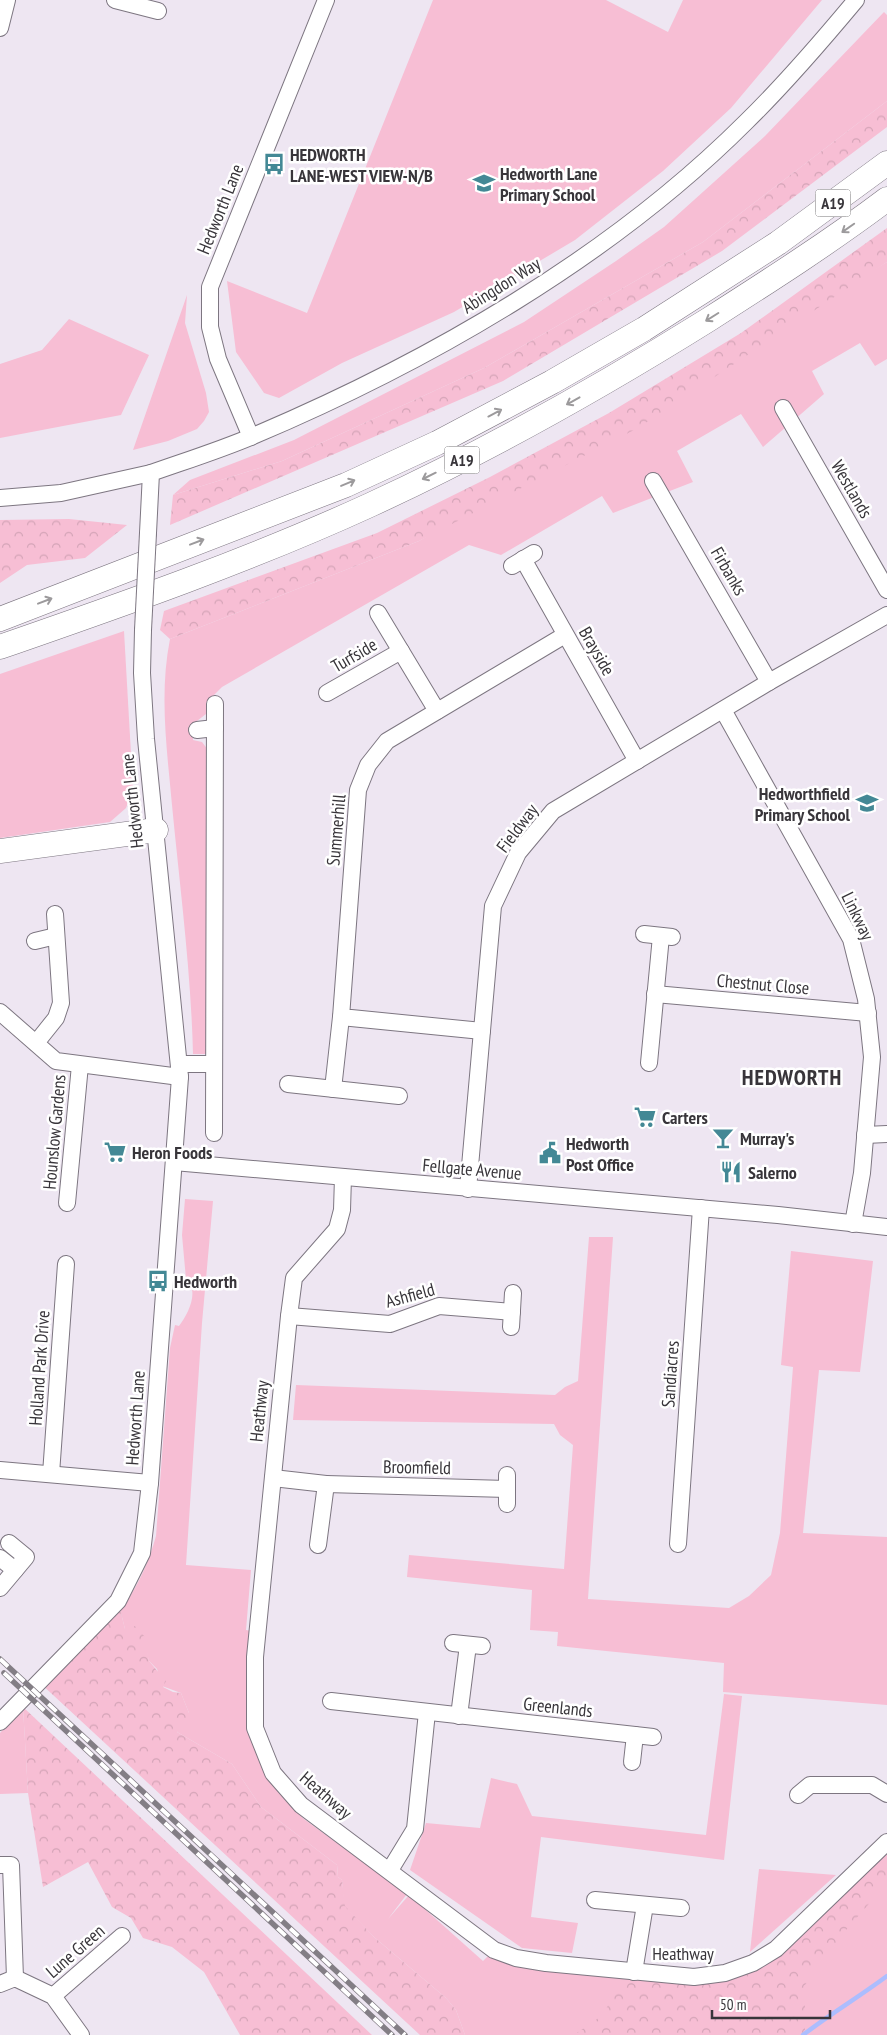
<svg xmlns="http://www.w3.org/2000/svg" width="887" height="2035" font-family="'PT Sans Narrow',sans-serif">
	<defs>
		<pattern id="forest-crowns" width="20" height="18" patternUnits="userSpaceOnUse" patternTransform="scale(1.25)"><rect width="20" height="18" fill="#f7bed4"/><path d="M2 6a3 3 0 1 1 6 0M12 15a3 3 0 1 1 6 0" fill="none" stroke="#d4a4b7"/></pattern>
	</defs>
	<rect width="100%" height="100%" fill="#eee6f2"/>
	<g fill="#f7bed4">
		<path d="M433,0H606L668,32L683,0H822L731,108L663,171L575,240L454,312L342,363L279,398L264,393L236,352L227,281L307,313Z"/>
		<path d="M884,12L887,15V101L703,242L484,368L282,461L173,495L190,480L294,440L524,322L616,261L664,227L765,136Z"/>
		<path d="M887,262V359L875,366L860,343L812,371L824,394L763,447L741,414L677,451L693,482L613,513L602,496L501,555L469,545L222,687L206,703V714L193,724V740L202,742L208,750L210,1037L206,1054H193C191,971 180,888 172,805C167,750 159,694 170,639L419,541Z"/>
		<path d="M187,295L185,323L206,393L209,412L204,421L197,429L168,441L133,450Z"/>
		<path d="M69,319L149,355L121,415L0,438V364L42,350Z"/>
		<path d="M124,631L133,789L126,808L110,822L0,838V674Z"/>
		<path d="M185,1199L213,1201L202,1323L186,1565L251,1570L246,1630L258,1632L255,1728L278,1792L304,1819L407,1894L388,1919L409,1895L483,1961L494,1950L634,1972L740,1968L887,1849V2035H465L456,2010L446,1998L374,1937L344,1906L342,1880L338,1877L337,1865L261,1807L232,1764L177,1732L189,1713L181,1693L162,1686L157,1669L149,1661L145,1645L125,1629L118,1601L126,1603C140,1581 149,1561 156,1536L170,1348L175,1325L179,1326C188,1314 200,1291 186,1279L182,1235Z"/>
		<path d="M589,1237H613L588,1599L729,1608L749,1596L771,1575L780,1533L793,1367L781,1365L791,1251L873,1261L860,1372L819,1370L803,1533L887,1537V1705L723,1692L724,1663L557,1646L558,1632L530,1630L532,1590L407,1577L409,1555L564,1569L573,1445L560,1435L554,1424L293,1420L296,1385L555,1395L565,1387L578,1381Z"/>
		<path d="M724,1694L742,1696L724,1860L541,1837L531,1917L578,1923L572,1953L522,1948L410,1870L426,1823L480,1828L491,1778L517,1784L532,1816L706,1835Z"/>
		<path d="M23,1707L28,1793L0,1794V1733Z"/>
		<path d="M759,1869L836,1875L750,1952Z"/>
	</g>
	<g fill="url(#forest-crowns)">
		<path d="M887,101V127L722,251L503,381L170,525L173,495L282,461L484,368L703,242Z"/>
		<path d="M887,228V262L638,428L419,541L170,639L160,630L164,611L377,533L490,477L609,413L741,333Z"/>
		<path d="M69,519L127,525L85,558L27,565L0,583V520Z"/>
		<path d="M118,1601L125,1629L135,1626L145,1637L149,1661L166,1681L163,1687L173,1692L181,1693L189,1713V1724L177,1732L232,1764L261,1807L337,1865L338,1877L342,1880L345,1906L374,1937L446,1998L456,2010L465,2035H420L39,1682Z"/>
		<path d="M23,1707L372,2035H240L204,1972L172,1947L143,1938L131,1918L112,1907L88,1862L43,1887L28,1793Z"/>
		<path d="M887,1850V1883L847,1929L805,1985V2035H574L601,2016L613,1998L618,1982L634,1972L767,1966L788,1951Z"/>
	</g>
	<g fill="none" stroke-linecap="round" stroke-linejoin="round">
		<path stroke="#acbdfe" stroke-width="4.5" d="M803,2035C830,2014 859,1997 887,1976"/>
		<g stroke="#7d7681" stroke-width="18">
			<g id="minor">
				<path d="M115,0L158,11"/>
				<path d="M0,28L7,0"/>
				<path d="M783,408L887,590"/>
				<path d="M251,437L218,359L210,327V287L326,0"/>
				<path d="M653,481L769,682"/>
				<path d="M0,498L61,493L151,473"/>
				<path d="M148,533L151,473C185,461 220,450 253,436C428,362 610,258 746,122C785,84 821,42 856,0"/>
				<path d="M523,559L637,761"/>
				<path d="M512,566L534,553"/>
				<path d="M378,613L437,711"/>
				<path d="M327,693L401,651"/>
				<path d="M723,710L851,939L866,999L872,1057L862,1173L853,1224"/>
				<path d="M197,730L215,728"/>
				<path d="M644,934L672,937"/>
				<path d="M35,941L56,936"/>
				<path d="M655,994L868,1013"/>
				<path d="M0,1012L56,1061L180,1077"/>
				<path d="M482,1031L341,1017L358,790L368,765L387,741L565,635"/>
				<path d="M36,1043L56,1018L61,1003L55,914"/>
				<path d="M649,1063L661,936"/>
				<path d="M179,1064H214"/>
				<path d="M288,1084L399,1096"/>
				<path d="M333,1089L341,1017"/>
				<path d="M214,1133L215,704"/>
				<path d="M865,1135L887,1134"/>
				<path d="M174,1162L778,1215L887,1227"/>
				<path d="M343,1177L342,1210L337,1229L294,1278L289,1316L255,1657V1728L273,1773L301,1805L494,1950L516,1958L546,1963L694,1977L725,1973L753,1963L776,1949L887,1842"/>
				<path d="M468,1189L493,906L518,853L553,811L769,682L887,615"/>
				<path d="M67,1203L80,1065"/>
				<path d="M289,1316L390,1324L439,1306L512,1312"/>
				<path d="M511,1327L513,1293"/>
				<path d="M0,1470L150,1483"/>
				<path d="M51,1474L66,1264"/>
				<path d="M273,1478L326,1484"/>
				<path d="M507,1504V1475"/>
				<path d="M678,1544L701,1208"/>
				<path d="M318,1545L326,1484L507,1489"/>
				<path d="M0,1558L15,1570"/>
				<path d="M0,1588L26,1557L9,1543"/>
				<path d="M453,1643L482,1646"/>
				<path d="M331,1701L653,1737"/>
				<path d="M459,1716L468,1645"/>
				<path d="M0,1722L118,1601L142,1553L150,1483L180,1077L146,739L142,673L143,630"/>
				<path d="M632,1762L635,1735"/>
				<path d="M798,1795L810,1785H872L887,1794"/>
				<path d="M0,1865H11L15,1978"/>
				<path d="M390,1870L415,1829L427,1712"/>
				<path d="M595,1900L681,1908"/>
				<path d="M634,1972L645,1905"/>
				<path d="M0,1984L15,1978L53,1996L81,2035"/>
				<path d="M53,1996L122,1936"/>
			</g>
		</g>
		<g stroke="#7d7681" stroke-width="25">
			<g id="highway">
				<path d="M0,619L346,485L437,443L552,382L644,329L778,243L887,163"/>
				<path d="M0,647C124,604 250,560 370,505C487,451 599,388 708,320C769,281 830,242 887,199"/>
				<path d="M0,851L156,830"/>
			</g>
		</g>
		<use href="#minor" stroke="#fff" stroke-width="16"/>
		<use href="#highway" stroke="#fff" stroke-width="24"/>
		<g stroke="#837e85" stroke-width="5.5">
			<g id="rail">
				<path d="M0,1659L405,2035"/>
				<path d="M4,1673L392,2035"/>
			</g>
		</g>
		<use href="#rail" stroke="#fff" stroke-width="4" stroke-dasharray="11" stroke-linecap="butt"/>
		<g stroke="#7d7681" stroke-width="18" stroke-linecap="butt">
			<path id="minor-bridge" d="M143,630L148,533"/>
		</g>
		<use href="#minor-bridge" stroke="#fff" stroke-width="16"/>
	</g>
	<defs><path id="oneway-shaft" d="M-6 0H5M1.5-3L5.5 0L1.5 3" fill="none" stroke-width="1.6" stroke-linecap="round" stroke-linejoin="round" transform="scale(1.25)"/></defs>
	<g stroke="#9c9a9c">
		<use href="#oneway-shaft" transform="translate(848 228) rotate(145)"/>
		<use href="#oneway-shaft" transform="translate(712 317) rotate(148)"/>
		<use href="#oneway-shaft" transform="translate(573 401) rotate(151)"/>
		<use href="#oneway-shaft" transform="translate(495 413) rotate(-28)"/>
		<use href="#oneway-shaft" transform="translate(429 476) rotate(154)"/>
		<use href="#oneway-shaft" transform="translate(348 483) rotate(-23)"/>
		<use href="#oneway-shaft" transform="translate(197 542) rotate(-21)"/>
		<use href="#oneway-shaft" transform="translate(45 601) rotate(-21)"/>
	</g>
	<defs>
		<g id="bus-bare" transform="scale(1.725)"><path d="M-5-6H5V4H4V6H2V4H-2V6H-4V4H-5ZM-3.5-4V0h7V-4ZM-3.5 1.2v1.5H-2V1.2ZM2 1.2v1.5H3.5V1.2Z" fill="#438895" stroke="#fff" stroke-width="2.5" paint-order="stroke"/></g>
		<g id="school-bare" transform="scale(1.725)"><path d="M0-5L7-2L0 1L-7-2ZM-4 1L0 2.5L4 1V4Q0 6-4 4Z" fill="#438895" stroke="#fff" stroke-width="2.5" paint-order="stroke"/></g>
		<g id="supermarket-bare" transform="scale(1.725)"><path d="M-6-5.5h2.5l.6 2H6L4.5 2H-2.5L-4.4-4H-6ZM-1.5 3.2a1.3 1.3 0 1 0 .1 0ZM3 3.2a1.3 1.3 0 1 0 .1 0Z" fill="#438895" stroke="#fff" stroke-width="2.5" paint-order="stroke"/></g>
		<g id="bar-bare" transform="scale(1.725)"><path d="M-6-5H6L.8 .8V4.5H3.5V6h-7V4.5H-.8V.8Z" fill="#438895" stroke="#fff" stroke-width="2.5" paint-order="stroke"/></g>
		<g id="civic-bare" transform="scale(1.725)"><path d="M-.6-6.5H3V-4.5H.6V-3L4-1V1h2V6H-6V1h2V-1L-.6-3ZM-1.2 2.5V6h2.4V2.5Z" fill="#438895" stroke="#fff" stroke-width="2.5" paint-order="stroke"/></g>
		<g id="restaurant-bare" transform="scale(1.725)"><path d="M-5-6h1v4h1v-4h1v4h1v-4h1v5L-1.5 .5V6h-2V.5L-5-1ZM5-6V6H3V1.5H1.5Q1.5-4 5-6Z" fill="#438895" stroke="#fff" stroke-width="2.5" paint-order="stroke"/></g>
	</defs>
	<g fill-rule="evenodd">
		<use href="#bus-bare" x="274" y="164"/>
		<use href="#school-bare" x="484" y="183"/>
		<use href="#school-bare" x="867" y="803"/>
		<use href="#supermarket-bare" x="645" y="1117"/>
		<use href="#bar-bare" x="723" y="1138"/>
		<use href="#supermarket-bare" x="115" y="1152"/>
		<use href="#civic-bare" x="550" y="1153"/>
		<use href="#restaurant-bare" x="731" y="1172"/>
		<use href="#bus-bare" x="158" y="1281"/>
	</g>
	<g text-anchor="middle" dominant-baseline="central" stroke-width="5" stroke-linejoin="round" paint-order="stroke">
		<g fill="#fff" stroke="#747275" stroke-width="1">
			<rect x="815.5" y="189.5" width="35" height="27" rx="4"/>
			<rect x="444.5" y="446.5" width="35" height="27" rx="4"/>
		</g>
		<g font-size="16" font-weight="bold" fill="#38353a">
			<text x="833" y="203">A19</text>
			<text x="462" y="460">A19</text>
		</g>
		<g font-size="18" font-weight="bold" fill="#38353a" stroke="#fff" text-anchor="start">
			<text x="290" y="154">HEDWORTH<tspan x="290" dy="21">LANE-WEST VIEW-N/B</tspan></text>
			<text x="500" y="173">Hedworth Lane<tspan x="500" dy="21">Primary School</tspan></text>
			<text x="850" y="793" text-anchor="end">Hedworthfield<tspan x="850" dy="21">Primary School</tspan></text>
			<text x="662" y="1117">Carters</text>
			<text x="740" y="1138">Murray's</text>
			<text x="566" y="1143">Hedworth<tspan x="566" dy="21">Post Office</tspan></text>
			<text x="132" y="1152">Heron Foods</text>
			<text x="748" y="1172">Salerno</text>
			<text x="174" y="1281">Hedworth</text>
		</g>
		<g font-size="18" fill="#38353a" stroke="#fff">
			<text transform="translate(220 209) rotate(-68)">Hedworth Lane</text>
			<text transform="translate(501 285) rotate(-32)">Abingdon Way</text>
			<text transform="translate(852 489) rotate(60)">Westlands</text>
			<text transform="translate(729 571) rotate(60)">Firbanks</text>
			<text transform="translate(597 651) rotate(60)">Brayside</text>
			<text transform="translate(354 655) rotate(-30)">Turfside</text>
			<text transform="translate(132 801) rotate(-96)">Hedworth Lane</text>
			<text transform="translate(517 828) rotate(-53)">Fieldway</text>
			<text transform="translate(336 830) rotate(-85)">Summerhill</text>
			<text transform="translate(858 916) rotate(64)">Linkway</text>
			<text transform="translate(763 984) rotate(5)">Chestnut Close</text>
			<text transform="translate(54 1132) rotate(-85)">Hounslow Gardens</text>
			<text transform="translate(472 1169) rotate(5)">Fellgate Avenue</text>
			<text transform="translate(410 1295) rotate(-15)">Ashfield</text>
			<text transform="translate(39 1368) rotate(-86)">Holland Park Drive</text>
			<text transform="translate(670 1374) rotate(-86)">Sandiacres</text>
			<text transform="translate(259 1411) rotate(-84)">Heathway</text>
			<text transform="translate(135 1418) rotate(-86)">Hedworth Lane</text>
			<text transform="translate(417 1467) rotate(1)">Broomfield</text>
			<text transform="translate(558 1707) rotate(6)">Greenlands</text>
			<text transform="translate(326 1795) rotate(41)">Heathway</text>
			<text transform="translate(75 1951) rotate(-41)">Lune Green</text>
			<text x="683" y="1953">Heathway</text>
		</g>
		<g font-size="22" font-weight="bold" letter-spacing="1" fill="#38353a" stroke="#fff">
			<text x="792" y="1077">HEDWORTH</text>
		</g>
	</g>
	<path d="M712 2010v8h118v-8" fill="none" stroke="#38353a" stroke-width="2.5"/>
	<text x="720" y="2010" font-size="15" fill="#38353a" stroke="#ffffff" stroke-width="4" paint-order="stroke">50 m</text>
</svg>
